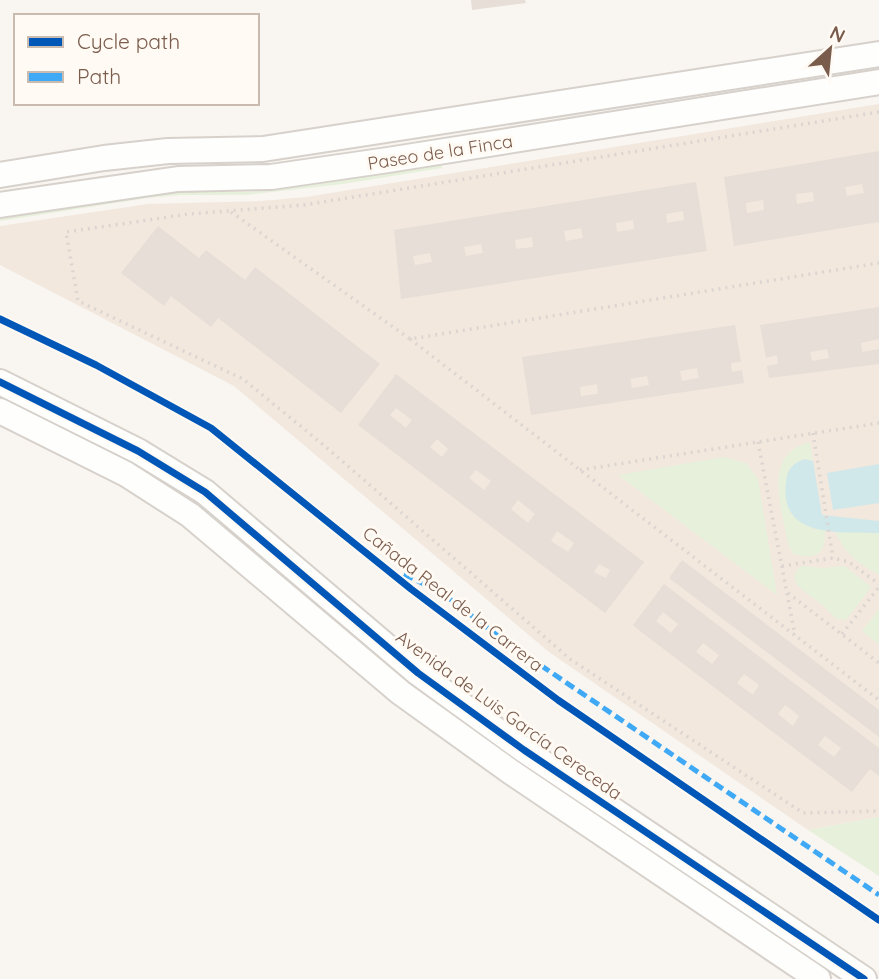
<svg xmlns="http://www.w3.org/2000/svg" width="879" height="979" font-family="Quicksand,sans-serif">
	<rect width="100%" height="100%" fill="#f9f5f0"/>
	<path fill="#f2e8de" d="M879,104V817L808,830L549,652L234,386L0,265V226L148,204L261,201L306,197Z"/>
	<g fill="#e7f0db">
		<path d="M442,164V168L343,184L246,195H180L147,198L0,221V216L173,191L246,192L312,185Z"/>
		<path d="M810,442L813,461L805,459L813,529L825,530C826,555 816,560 793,554L788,544C782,508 761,454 810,442Z"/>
		<path d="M724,457L746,463L758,479L777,595L618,475Z"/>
		<path d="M835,531L879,533V575C857,563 845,554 835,531Z"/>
		<path d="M802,566L822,568L845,566L871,587L846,620L837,619C831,614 826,607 820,603C809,594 781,580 802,566Z"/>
		<path d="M879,609V644L862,631Z"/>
		<path d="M879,817V876L808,830Z"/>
	</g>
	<g fill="#d0e8ea">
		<path d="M805,459L813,461L822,515L879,521V533C839,532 779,539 786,482C787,469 793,463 805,459Z"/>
		<path d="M879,464V503L833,510L827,473Z"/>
	</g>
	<g fill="#e6ded7" fill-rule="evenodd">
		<path d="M471,0H525L526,3L472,10Z"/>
		<path d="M879,151V222L734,246L724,177ZM862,184L864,193L847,196L845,187ZM813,192L814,201L797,204L796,194ZM763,200L764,210L747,213L746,203Z"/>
		<path d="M696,182L707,251L401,299L394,230ZM683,211L684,220L667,223L666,214ZM633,220L634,229L617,232L616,223ZM581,228L583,238L566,241L564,231ZM532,237L533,247L516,249L515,240ZM481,244L483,253L466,256L464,247ZM430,253L432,262L415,265L413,256Z"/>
		<path d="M158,226L199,258L206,250L245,280L255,267L380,364L341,413L218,318L211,327L171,296L164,306L121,273Z"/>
		<path d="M879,307V339L861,343L862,352L879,349V364L769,378L767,366L778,364L777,355L766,358L760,325ZM827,349L829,358L812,361L810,352Z"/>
		<path d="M735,325L741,362L731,363L732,372L742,370L744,383L531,415L522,357ZM697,368L699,378L682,381L680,371ZM647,376L649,385L632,388L630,379ZM597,384L598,394L581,396L580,387Z"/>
		<path d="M396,374L644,562L605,613L358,425ZM396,408L412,420L406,428L390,415ZM437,439L448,449L442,457L430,447ZM476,470L491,481L484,490L469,478ZM518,500L535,514L528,523L511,509ZM557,531L574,543L568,552L551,541ZM599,564L610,570L606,578L594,572Z"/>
		<path d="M682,560L879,710V737L669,578Z"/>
		<path d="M664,584L879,748V776L870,769L852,792L640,631L633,625ZM663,612L678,624L671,633L656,621ZM703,643L719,655L712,664L696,652ZM744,674L759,685L753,695L737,683ZM785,705L799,716L793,726L778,714ZM825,736L841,748L834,757L818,745Z"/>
	</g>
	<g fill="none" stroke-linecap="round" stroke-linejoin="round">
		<g stroke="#d7d1cb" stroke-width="28">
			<g id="minor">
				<path d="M0,175L104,158L168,151L263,149L879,54"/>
				<path d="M0,205L178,179L271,177L388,160L879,82"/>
				<path d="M0,382L138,451L205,492L418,673L524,750L864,979"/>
				<path d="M0,411L126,474L190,515L401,693L511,772L818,979"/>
			</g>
		</g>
		<g stroke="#dcd5d0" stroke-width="3.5" stroke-dasharray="2 5" stroke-linecap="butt">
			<path d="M879,112L304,205L189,214L66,232L78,301L243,379L326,447L570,659L803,813L879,811"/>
			<path d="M231,212L410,339L879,263"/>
			<path d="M0,319L96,365L211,428L411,589L558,700L879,920"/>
			<path d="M410,339L879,700"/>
			<path d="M813,433L833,558"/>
			<path d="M758,442L795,635"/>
			<path d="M580,470L879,423"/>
			<path d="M782,566L833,558L849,562L879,584"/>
			<path d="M788,593L879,663"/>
			<path d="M842,634L879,587"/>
		</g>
		<use href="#minor" stroke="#fefefd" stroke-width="24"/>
		<path stroke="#3fa9f5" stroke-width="5" stroke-dasharray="10 5" stroke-linecap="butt" d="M404,574L442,593L502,639L879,895"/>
		<g stroke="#fffaf3" stroke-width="11">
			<g id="cycleway">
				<path d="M0,319L96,365L211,428L411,589L558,700L879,920"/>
				<path d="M0,382L138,451L205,492L418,673L524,750L864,979"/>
			</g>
		</g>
		<use href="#cycleway" stroke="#0057b8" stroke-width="7"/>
	</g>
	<g text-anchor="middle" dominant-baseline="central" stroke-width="6" stroke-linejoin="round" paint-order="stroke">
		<g font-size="18" fill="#7a5c4d" stroke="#fffaf3">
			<text transform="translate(440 152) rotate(-9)">Paseo de la Finca</text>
			<text transform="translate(453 599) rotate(38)">Cañada Real de la Carrera</text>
			<text transform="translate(509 715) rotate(36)">Avenida de Luis García Cereceda</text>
		</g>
	</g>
	<rect x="14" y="14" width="245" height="91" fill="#fffaf3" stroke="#cabbb1" stroke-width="2"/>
	<rect x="28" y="37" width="35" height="10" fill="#0057b8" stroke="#cabbb1" stroke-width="2"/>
	<text x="77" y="49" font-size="21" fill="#7a5c4d">Cycle path</text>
	<rect x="28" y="72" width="35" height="10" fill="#3fa9f5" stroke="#cabbb1" stroke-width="2"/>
	<text x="77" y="84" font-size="21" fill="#7a5c4d">Path</text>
	<g transform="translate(830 49) rotate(27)" stroke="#fffaf3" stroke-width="5" paint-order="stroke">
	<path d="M0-5L12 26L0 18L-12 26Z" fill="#7a5c4d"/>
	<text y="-10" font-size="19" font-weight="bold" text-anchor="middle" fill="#7a5c4d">N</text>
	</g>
</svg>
